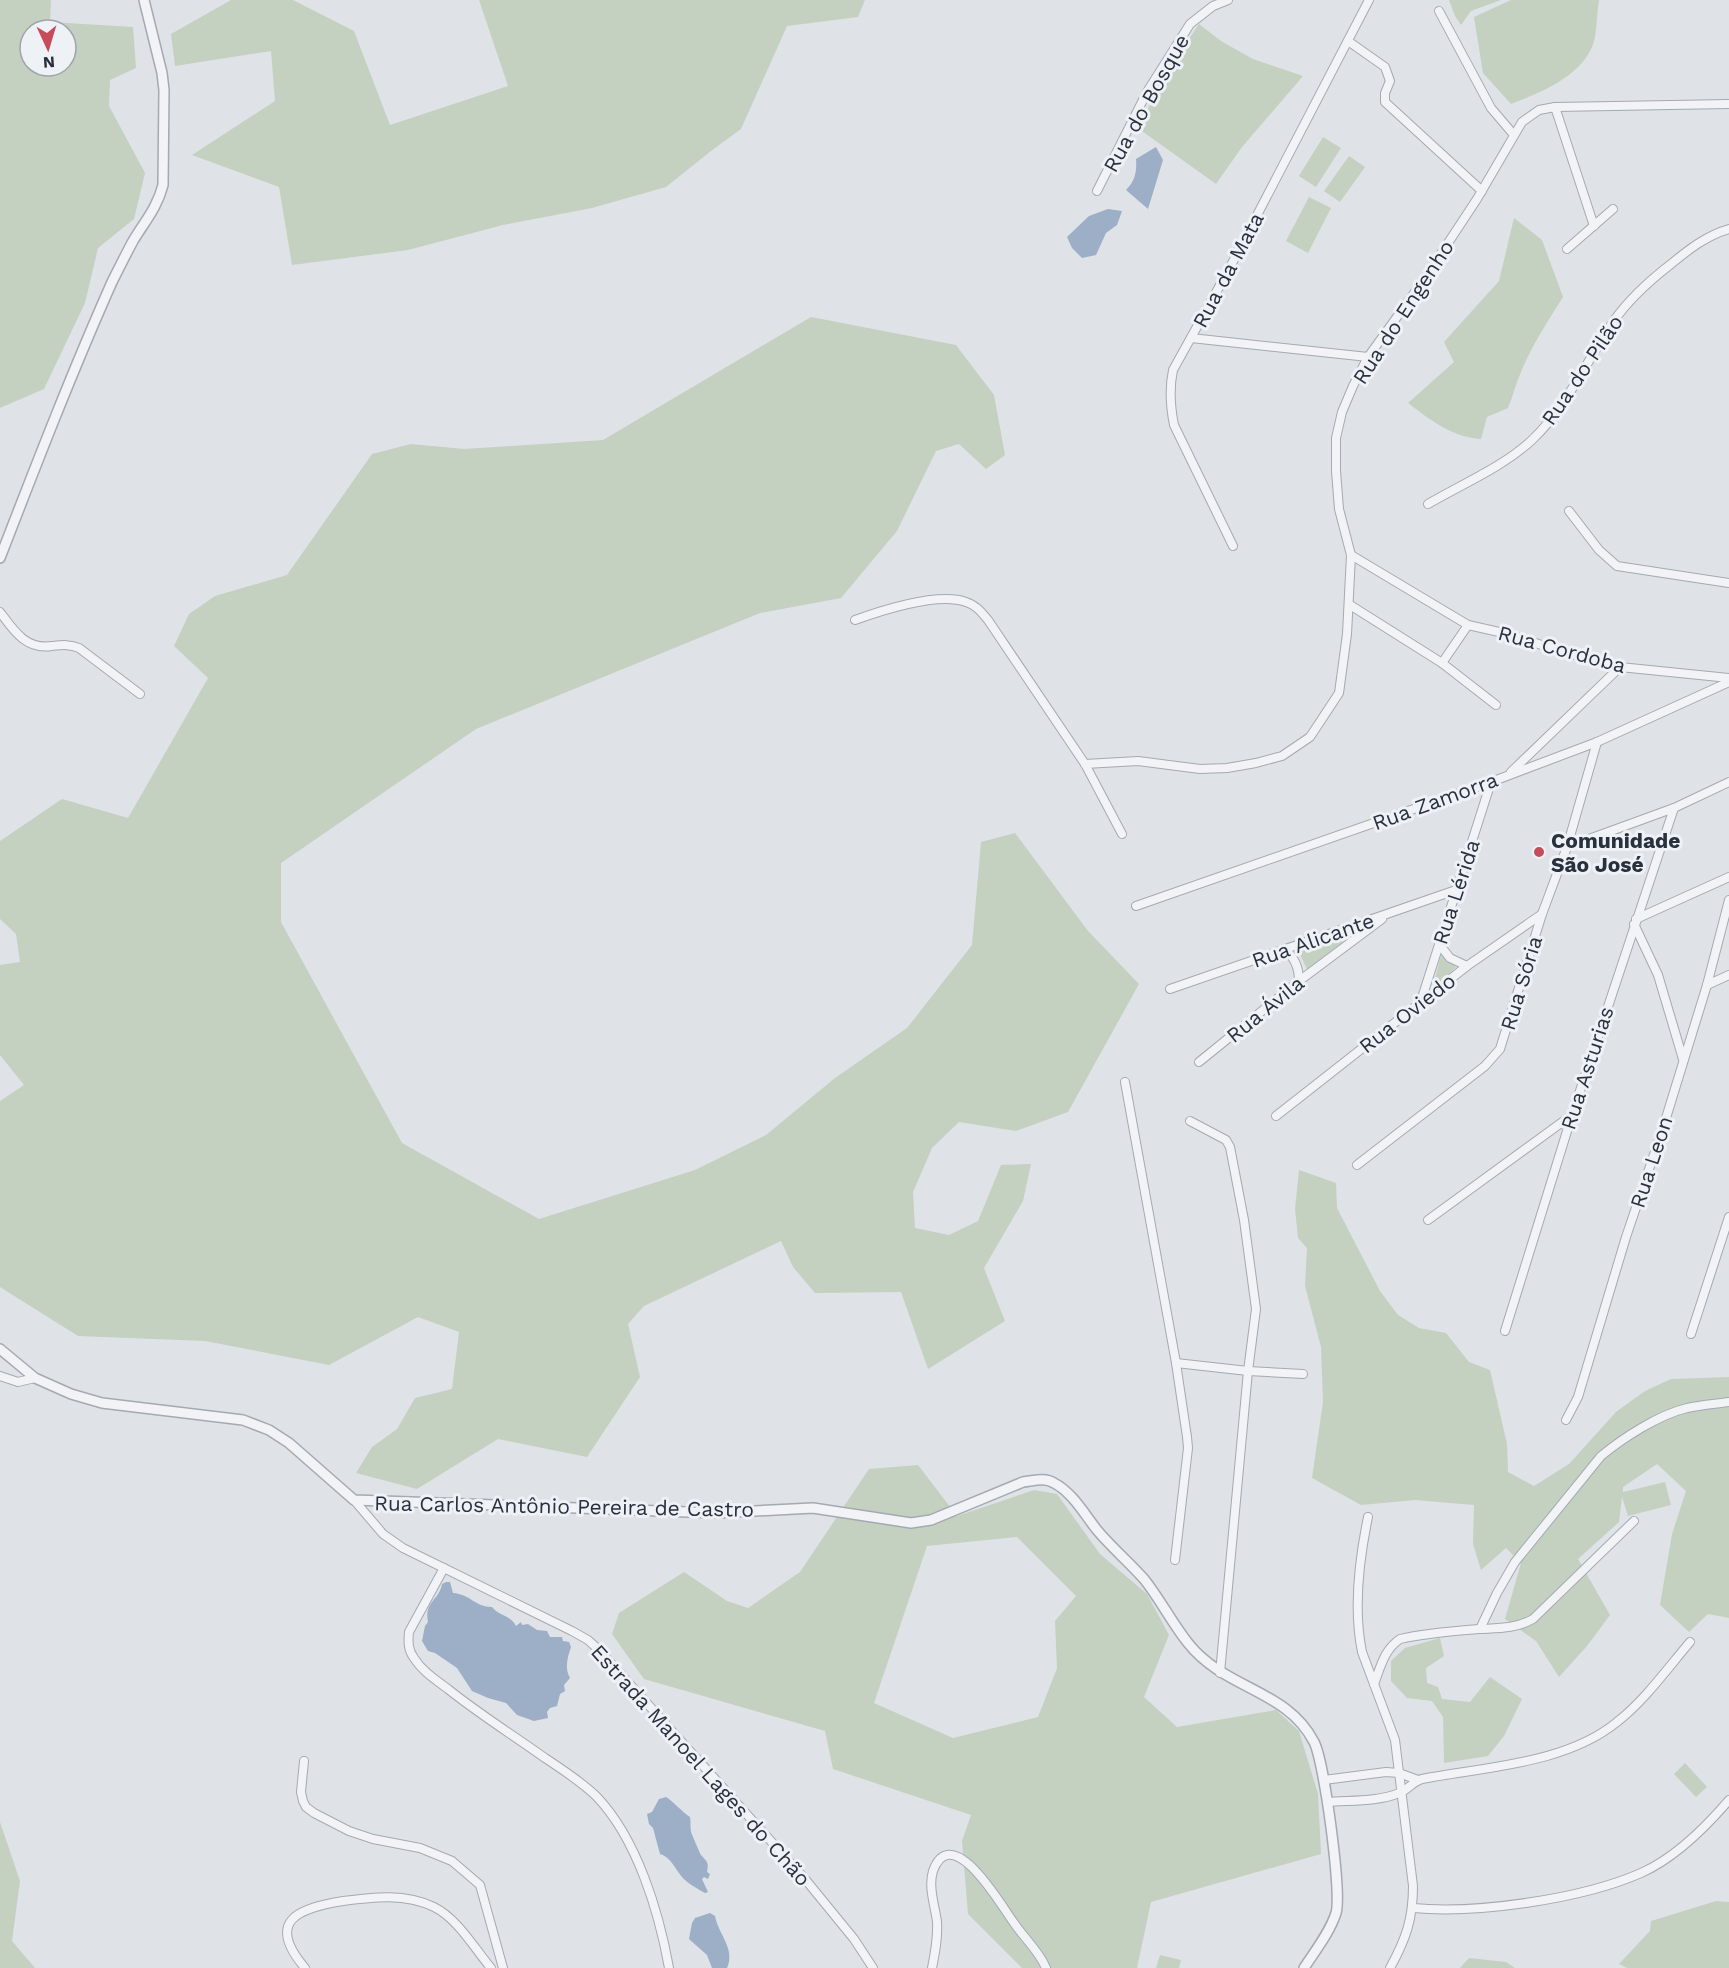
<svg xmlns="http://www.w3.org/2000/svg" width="1729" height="1968" font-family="'Work Sans',sans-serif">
	<rect width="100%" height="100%" fill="#dfe2e7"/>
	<g fill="#c4d1c1" fill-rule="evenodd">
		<path d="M0,0H51L50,22L133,27L136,68L110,80L109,106L145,173L134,219L98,248L85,303L44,389L0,408ZM30,30H66V66H30Z"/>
		<path d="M231,0H293L354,31L390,125L508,86L479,0H865L858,17L787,26L741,129L711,151L666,187L592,208L503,225L408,250L292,265L279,187L192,155L275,101L271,51L175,66L171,34Z"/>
		<path d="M1449,0H1501L1471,11L1461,25L1455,16Z"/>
		<path d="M1511,0H1599C1597,12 1597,25 1595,37C1588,74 1542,92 1511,104L1483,73L1474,17Z"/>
		<path d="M1199,24L1221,41L1253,59L1303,76L1242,147L1216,184L1139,129L1159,84Z"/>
		<path d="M1323,137L1341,148L1316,187L1299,176Z"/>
		<path d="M1349,156L1365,167L1340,202L1324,191Z"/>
		<path d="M1309,197L1331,208L1308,253L1286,241Z"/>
		<path d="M1514,218L1542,240L1563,297C1548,321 1532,345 1521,372C1516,383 1513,396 1508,408L1487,417L1481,439C1452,437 1430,420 1408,403L1454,362L1444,342L1499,281Z"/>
		<path d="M811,317L956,345L994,395L1005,455L986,469L959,444L936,451L897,531L841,598L760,613L476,729L281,863V922L402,1143L539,1219L695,1170L766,1135L835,1078L907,1028L972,945L981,842L1015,833L1088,931L1139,984L1068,1112L1016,1131L959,1122L932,1148L913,1192L915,1228L949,1235L978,1221L1001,1165L1031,1164L1023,1201L984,1268L1005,1321L928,1369L901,1292L815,1293L793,1267L781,1241L644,1306L628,1324L640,1377L587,1457L498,1439L417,1489L356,1473L372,1447L397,1429L415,1398L452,1389L459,1332L418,1317L329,1365L205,1341L78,1336L0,1287V1101L24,1085L0,1055V965L20,962L16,934L0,919V841L62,799L128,818L208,678L174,646L189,614L215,596L287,575L372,454L411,444L464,449L603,440Z"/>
		<path d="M1361,928L1307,969L1298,950Z"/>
		<path d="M1441,955L1456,967L1432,990Z"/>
		<path d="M1299,1170L1336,1183L1337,1208L1380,1291L1398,1315L1419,1328L1446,1333L1469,1362L1490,1370L1507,1444L1508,1472L1534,1486L1569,1464L1616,1412L1645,1391L1671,1379L1729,1377V1618L1708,1614L1689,1632L1660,1605L1672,1534L1686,1491L1657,1464L1623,1487V1492L1665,1482L1671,1505L1628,1516L1622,1497L1619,1522L1578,1559L1610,1615L1587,1646L1559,1677L1536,1641L1505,1619L1521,1563L1506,1548L1481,1570L1473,1544L1474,1505L1415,1500L1361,1505L1312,1478L1323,1402L1321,1347L1305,1286L1307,1248L1298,1238L1295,1209Z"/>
		<path d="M918,1465L957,1516L1034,1490L1057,1494L1100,1554L1147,1594L1169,1635L1144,1697L1177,1727L1276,1710L1299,1731L1318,1794L1321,1854L1151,1902L1137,1968H1022L968,1914L962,1841L971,1815L833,1769L825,1731L644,1679L612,1634L619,1613L684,1572L727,1601L748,1608L800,1572L869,1469ZM1017,1537L1076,1596L1055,1621L1057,1668L1038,1717L953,1738L874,1703L927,1546Z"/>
		<path d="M1440,1638L1444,1656L1426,1668L1427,1683L1438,1687L1442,1699L1470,1702L1490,1677L1522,1699L1504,1736L1488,1756L1444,1763L1443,1717L1432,1701L1407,1698L1391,1681V1661L1405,1648Z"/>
		<path d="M1685,1763L1707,1787L1696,1797L1674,1774Z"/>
		<path d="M0,1822L20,1881L12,1941L35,1968H0Z"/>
		<path d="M1716,1901L1729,1902V1968H1627L1619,1964L1650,1931L1651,1921Z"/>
		<path d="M1160,1955L1181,1960L1179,1968H1156Z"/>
		<path d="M1469,1958L1506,1962L1515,1968H1460Z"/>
	</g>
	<g fill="#9cafc6">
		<path d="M1156,147L1163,160L1148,209L1126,190C1135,181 1137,172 1136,159Z"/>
		<path d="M1108,209L1122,211L1117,225L1106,233L1096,255L1082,258L1072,248L1067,237L1089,216Z"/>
		<path d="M446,1582H450L453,1593C470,1594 475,1607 492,1607C499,1616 512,1616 516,1626L521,1622L522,1625L528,1624L537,1630L547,1631L550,1637H562L563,1641L569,1642L571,1647C568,1656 564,1668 570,1678L564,1685L565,1691L560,1694L557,1706L550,1708L547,1712L548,1718L534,1721L517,1715L506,1703L488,1698L472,1691L457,1668L435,1653L428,1651L422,1641L425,1626L428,1622C424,1601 439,1601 442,1584Z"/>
		<path d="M666,1797C675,1803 681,1811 690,1817C691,1822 690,1827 691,1832C692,1835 700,1853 701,1855C707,1862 709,1862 707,1872L710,1874L708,1879L704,1877L702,1879L708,1892L705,1893C698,1889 687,1883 682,1877C675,1869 671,1857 660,1854L653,1828L649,1824L647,1814L652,1812L659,1799Z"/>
		<path d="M710,1913L715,1916C718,1934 736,1949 727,1968H712L707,1955L689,1939L692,1923L695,1918Z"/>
	</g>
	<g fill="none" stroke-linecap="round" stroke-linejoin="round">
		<g stroke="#a5a9b1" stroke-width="10">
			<g id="minor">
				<path d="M1439,11L1491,108L1514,135"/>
				<path d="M1348,41L1385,67L1390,81L1385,93V102L1482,191"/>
				<path d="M1555,107L1594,226"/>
				<path d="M1097,191L1147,92L1190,24L1213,6L1228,0"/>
				<path d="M1567,249L1613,209"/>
				<path d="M1191,338L1368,357"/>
				<path d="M1428,504C1462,484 1505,466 1533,439C1565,409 1588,359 1613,322C1629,299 1649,281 1671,264C1688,250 1707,235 1729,229"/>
				<path d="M1569,511L1599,550L1617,566L1729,583"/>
				<path d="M1233,546L1174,425C1170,405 1169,389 1173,370L1229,269L1369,0"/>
				<path d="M1351,555L1468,625L1508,634L1560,651L1620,667L1729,678"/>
				<path d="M1350,605L1442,663L1496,705"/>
				<path d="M0,612C14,631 26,650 52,646C62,645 70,644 79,648L140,694"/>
				<path d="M855,620C883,610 938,592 966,602C976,605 982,613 988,620L1085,764L1122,834"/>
				<path d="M1442,663L1468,625"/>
				<path d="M1085,764L1138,761L1200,769L1227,768L1256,763L1282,756L1310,737L1339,693L1347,634L1351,555L1339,509L1336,471V438L1342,412L1353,386L1368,357L1423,281L1477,199L1522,122L1539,110L1555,107L1729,104"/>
				<path d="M1511,772L1620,667"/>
				<path d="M1567,847L1674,808L1729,782"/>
				<path d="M1136,906L1491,782L1597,742L1729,682"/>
				<path d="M1636,919L1729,877"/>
				<path d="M1634,924L1658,975L1683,1059"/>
				<path d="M1439,944L1450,958L1467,966"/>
				<path d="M1284,949C1295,957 1299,967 1299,981"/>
				<path d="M1707,985L1729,975"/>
				<path d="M1170,989L1456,890"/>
				<path d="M1421,1001L1491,782"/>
				<path d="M1199,1062L1299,981L1382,919"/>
				<path d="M1125,1082L1176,1363L1187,1437L1188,1448L1175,1560"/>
				<path d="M1276,1116L1467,966L1542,914"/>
				<path d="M1190,1121L1226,1140L1230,1147L1244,1220L1256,1309L1248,1371L1220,1673"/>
				<path d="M1357,1165L1485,1066L1500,1049L1542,914L1567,847L1597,742"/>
				<path d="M1428,1220L1572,1115"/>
				<path d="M1505,1331L1572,1115L1674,808"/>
				<path d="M1691,1334L1729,1217"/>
				<path d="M1176,1363L1248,1371L1303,1374"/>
				<path d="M0,1376L18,1382L35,1378"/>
				<path d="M1566,1420L1578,1397L1626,1237L1662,1131L1707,985L1729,900"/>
				<path d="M354,1500L383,1534L403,1548L572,1631L588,1640L599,1650L805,1879L854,1939L873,1968"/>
				<path d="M1368,1517C1359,1560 1353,1608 1362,1652L1395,1740L1413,1886C1413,1919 1406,1939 1390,1968"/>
				<path d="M444,1568L409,1632C408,1642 408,1650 414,1658C422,1671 436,1680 448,1689C479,1714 513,1735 545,1758C563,1770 582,1782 597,1797C637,1839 659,1912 669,1968"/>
				<path d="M1480,1629L1497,1593L1515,1562L1601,1456C1623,1438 1658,1415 1687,1408C1701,1405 1715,1404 1729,1402"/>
				<path d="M1374,1684C1381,1666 1384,1650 1400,1639C1425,1633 1453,1631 1479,1629C1498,1628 1515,1629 1533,1619L1634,1521"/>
				<path d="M304,1761L301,1792L303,1801L306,1807L314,1813L349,1831L373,1839L420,1848L452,1861L480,1885L503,1968"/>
				<path d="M1324,1780L1386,1772L1399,1773L1418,1780"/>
				<path d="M1327,1802C1350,1800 1378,1802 1399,1793C1408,1790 1413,1781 1422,1779C1484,1767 1566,1764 1617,1722C1645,1700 1667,1669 1690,1642"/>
				<path d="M1413,1908C1477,1914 1582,1899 1641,1873C1675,1858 1705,1828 1729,1800"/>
				<path d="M305,1968C265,1921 298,1908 343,1901C374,1897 405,1893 434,1907C458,1919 474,1948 491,1968"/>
				<path d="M932,1968C935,1953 938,1938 937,1922C935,1906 928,1887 933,1871C952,1819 1002,1907 1014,1923C1024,1938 1039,1951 1046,1968"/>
			</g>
		</g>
		<g stroke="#a5a9b1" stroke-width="12">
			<g id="tertiary">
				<path d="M0,558C36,465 72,372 112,282C119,268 126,254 133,241C145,221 157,208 163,185L164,90L162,73L144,0"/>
				<path d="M0,1349L35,1378L71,1394L102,1403L243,1420L269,1430L289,1443L354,1500L716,1513L813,1508L911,1523L931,1520L1023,1482C1033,1481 1045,1477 1054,1483C1072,1492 1085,1515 1097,1530C1111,1547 1129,1562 1144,1579C1160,1599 1172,1623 1188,1643C1225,1690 1287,1689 1314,1742C1324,1761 1342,1893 1336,1913C1330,1932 1315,1951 1304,1968"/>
			</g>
		</g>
		<use href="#minor" stroke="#f1f3f6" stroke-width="8"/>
		<use href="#tertiary" stroke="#f1f3f6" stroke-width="9"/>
	</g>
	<circle fill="#c64b5b" stroke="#eef1f5" stroke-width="2" cx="1539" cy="852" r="6"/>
	<g text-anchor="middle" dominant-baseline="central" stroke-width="6" stroke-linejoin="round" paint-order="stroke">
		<g font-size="21" fill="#29303e" stroke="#eef1f5">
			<text transform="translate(1146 103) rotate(-61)">Rua do Bosque</text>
			<text transform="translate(1228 270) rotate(-62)">Rua da Mata</text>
			<text transform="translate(1403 312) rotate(-57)">Rua do Engenho</text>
			<text transform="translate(1582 370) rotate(-56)">Rua do Pilão</text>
			<text transform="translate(1562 649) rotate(15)">Rua Cordoba</text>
			<text transform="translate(1435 801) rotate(-20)">Rua Zamorra</text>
			<text transform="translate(1456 892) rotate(-72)">Rua Lérida</text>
			<text transform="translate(1313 940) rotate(-19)">Rua Alicante</text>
			<text transform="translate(1521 983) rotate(-73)">Rua Sória</text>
			<text transform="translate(1265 1009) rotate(-39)">Rua Ávila</text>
			<text transform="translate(1407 1013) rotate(-38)">Rua Oviedo</text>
			<text transform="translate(1587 1068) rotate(-72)">Rua Asturias</text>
			<text transform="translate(1651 1162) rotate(-72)">Rua Leon</text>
			<text transform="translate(564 1506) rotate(1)">Rua Carlos Antônio Pereira de Castro</text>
			<text transform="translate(701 1765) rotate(48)">Estrada Manoel Lages do Chão</text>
		</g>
		<g font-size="21" font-weight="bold" fill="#29303e" stroke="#eef1f5" text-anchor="start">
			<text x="1551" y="840">Comunidade<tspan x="1551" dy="24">São José</tspan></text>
		</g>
	</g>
	<g transform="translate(48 48) rotate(176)"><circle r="28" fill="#eef1f5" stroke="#9fa4ac" stroke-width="1.5"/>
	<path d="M0-4.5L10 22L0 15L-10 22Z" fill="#c64b5b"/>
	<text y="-9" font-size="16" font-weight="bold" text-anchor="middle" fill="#29303e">N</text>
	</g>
</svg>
